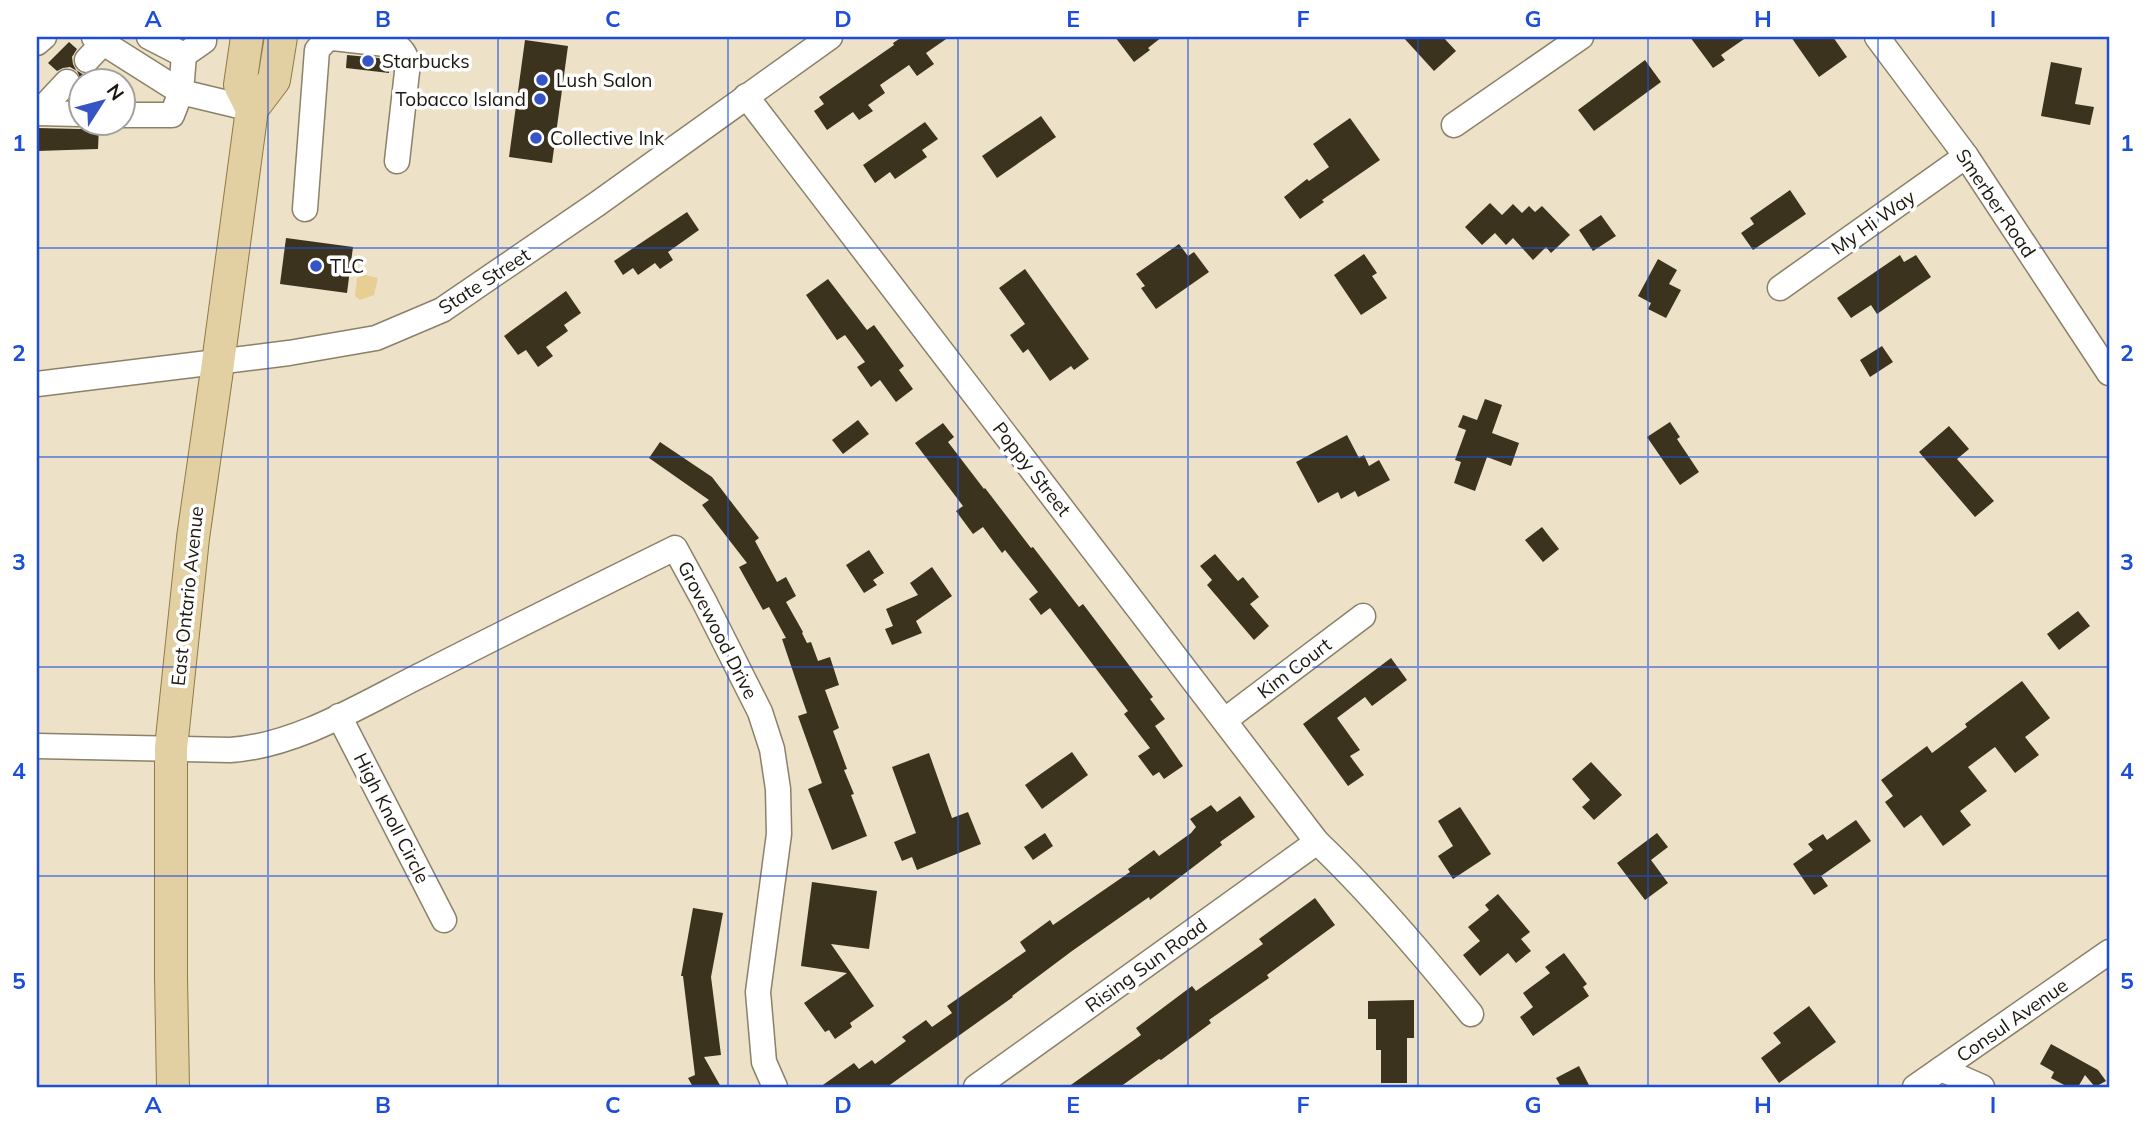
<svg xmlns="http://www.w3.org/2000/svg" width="2146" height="1124" font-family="Mulish,sans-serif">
	<rect width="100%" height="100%" fill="#ede2c8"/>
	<path fill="#e7ce93" d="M361,274L378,278L374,295L360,300L355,296L357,278Z"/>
	<g fill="#3c331e">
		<path d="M902,37H949L926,53L934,64L917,76L909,65L880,85L885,93L868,105L873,111L859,120L853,112L827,130L814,111L824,104L819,97L894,45L893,43Z"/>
		<path d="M1115,37H1162L1148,48L1150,50L1134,62Z"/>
		<path d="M1403,37H1443L1456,51L1434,71Z"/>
		<path d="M1690,37H1747L1721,55L1725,60L1713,68Z"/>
		<path d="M1791,37H1833L1847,57L1819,77Z"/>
		<path d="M525,40L568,46L552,163L509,157Z"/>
		<path d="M69,42L77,49L72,57L73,64L76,70L84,75L91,74L97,71L107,80H81L77,71L70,67L63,68L57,71L48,63Z"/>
		<path d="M347,55L389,59V73L346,68Z"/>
		<path d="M1645,60L1661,82L1594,131L1578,110Z"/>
		<path d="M2051,62L2082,68L2075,104L2094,107L2090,125L2041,116Z"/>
		<path d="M1041,116L1056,137L997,178L982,156Z"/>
		<path d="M1350,118L1380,160L1322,200L1324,202L1300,219L1284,197L1307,179L1309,181L1329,167L1313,144Z"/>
		<path d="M925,122L938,139L922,150L927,157L895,179L890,172L875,183L863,165Z"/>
		<path d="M88,126H99L98,149L37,151V128L80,129Z"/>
		<path d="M1790,190L1806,214L1753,250L1741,233L1754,224L1750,218Z"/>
		<path d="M1490,203L1502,215L1513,204L1522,213L1529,206L1535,212L1542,206L1570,235L1551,253L1546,247L1533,260L1513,238L1506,245L1495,233L1482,245L1465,227Z"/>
		<path d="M687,212L699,230L668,252L673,260L660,269L655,263L638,275L633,268L623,275L614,261Z"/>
		<path d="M1601,215L1616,236L1593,251L1579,230Z"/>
		<path d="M286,238L353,247L347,293L280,284Z"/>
		<path d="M1179,244L1188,256L1194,252L1209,272L1156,309L1141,288L1145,286L1136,274Z"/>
		<path d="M1364,254L1377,273L1372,276L1387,298L1361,315L1334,275Z"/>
		<path d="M1900,255L1904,262L1916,255L1931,277L1877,314L1871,305L1851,318L1837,298Z"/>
		<path d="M1658,259L1677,270L1669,284L1681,290L1666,318L1648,309L1651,303L1638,296Z"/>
		<path d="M1025,269L1089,359L1074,370L1071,366L1050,381L1028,349L1023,353L1010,335L1025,324L999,288Z"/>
		<path d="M828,279L867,330L874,325L904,366L899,370L913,389L896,402L880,380L871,387L857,367L865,362L845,335L837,340L806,295Z"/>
		<path d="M566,291L581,313L564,325L568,331L546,347L553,356L538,367L526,350L518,355L504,336Z"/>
		<path d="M1882,346L1893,362L1870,377L1860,360Z"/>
		<path d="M1485,399L1502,405L1492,433L1519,443L1511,466L1487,457L1475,491L1454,483L1461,462L1455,460L1466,430L1458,427L1463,415L1477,420Z"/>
		<path d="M858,420L869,434L843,454L832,440Z"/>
		<path d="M1670,422L1680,437L1677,439L1699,472L1680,485L1647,437Z"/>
		<path d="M943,423L954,437L948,442L984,489L985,488L1031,548L1033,547L1079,607L1083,604L1153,697L1150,699L1165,719L1155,726L1183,766L1164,779L1159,772L1153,776L1138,756L1150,748L1124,714L1128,711L1050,608L1041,615L1029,599L1038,592L1005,550L1002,553L983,527L973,534L956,511L963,506L915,443Z"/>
		<path d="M1949,426L1969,449L1957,459L1994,501L1975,517L1919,452Z"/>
		<path d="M1347,435L1359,458L1364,455L1369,466L1379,460L1390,480L1358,497L1355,491L1341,499L1338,492L1318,503L1296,462Z"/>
		<path d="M660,442L712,477L759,538L755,541L777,582L786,577L796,596L786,602L803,632L802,633L807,643L811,642L818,661L830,657L839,685L825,690L839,728L833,731L847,769L844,770L854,794L851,795L867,836L832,850L808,789L822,783L798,716L807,713L782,639L786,638L769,607L763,610L739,567L747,563L702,505L709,500L649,458Z"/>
		<path d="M1542,527L1559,549L1543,562L1525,540Z"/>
		<path d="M869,550L884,573L873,580L877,585L864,593L846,565Z"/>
		<path d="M1215,554L1238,581L1243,577L1259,597L1250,604L1269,626L1254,640L1207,585L1212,580L1200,566Z"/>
		<path d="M932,567L952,596L916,621L922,633L892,645L885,629L893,626L886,609L918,595L910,583Z"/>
		<path d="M2078,611L2090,626L2059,650L2047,634Z"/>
		<path d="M1391,658L1407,680L1372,706L1365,697L1337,718L1360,750L1350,756L1364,775L1348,786L1303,724Z"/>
		<path d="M2022,681L2050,718L2025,737L2039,755L2015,773L1995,747L1968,767L1987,791L1960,811L1971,825L1943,846L1921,815L1904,828L1885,802L1893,796L1881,780L1927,746L1932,753L1967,727L1965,724Z"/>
		<path d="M1072,752L1088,775L1042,809L1025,785Z"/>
		<path d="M929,753L952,818L968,812L981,844L917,870L912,857L902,861L894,842L916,833L892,767Z"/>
		<path d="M1591,762L1622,795L1594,820L1582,807L1590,800L1572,779Z"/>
		<path d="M1240,796L1255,817L1220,842L1222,845L1150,900L1149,897L1072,951L1012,996L1013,997L887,1087H820L854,1063L859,1069L872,1060L875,1064L906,1041L902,1037L926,1020L932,1027L952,1013L947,1006L1026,951L1020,942L1050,920L1053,925L1130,872L1128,869L1154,850L1159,856L1191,833L1196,827L1190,819L1211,805L1217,812Z"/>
		<path d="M1460,807L1491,854L1453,879L1438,856L1453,846L1438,821Z"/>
		<path d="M1856,820L1871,841L1821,876L1828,886L1814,895L1793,864L1813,850L1808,844L1823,834L1827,840Z"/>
		<path d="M1045,833L1053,846L1033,860L1024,847Z"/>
		<path d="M1657,833L1668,847L1651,860L1668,883L1645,900L1617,863Z"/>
		<path d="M812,882L877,891L869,949L831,944L874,1006L850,1023L852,1027L835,1039L829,1030L825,1032L804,1003L847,973L801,966Z"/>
		<path d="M1498,894L1530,932L1521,939L1531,951L1516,963L1508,953L1480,976L1463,955L1480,941L1468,927L1489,910L1485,905Z"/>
		<path d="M1315,898L1335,925L1267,975L1269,978L1209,1020L1211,1023L1161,1060L1159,1059L1120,1087H1068L1141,1035L1136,1028L1192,986L1196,991L1263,944L1259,939Z"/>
		<path d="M693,908L723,913L711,977L721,1055L704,1057L721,1087H693L688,1078L695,1075L683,976H681Z"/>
		<path d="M1564,953L1587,984L1583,987L1589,996L1533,1036L1520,1017L1533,1007L1523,993L1550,973L1545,967Z"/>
		<path d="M1414,1000V1038H1407V1083H1381V1050H1376V1019H1368V1001Z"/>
		<path d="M1809,1006L1836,1042L1779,1083L1761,1058L1781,1043L1773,1033Z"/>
		<path d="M2051,1044L2098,1070L2106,1081L2095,1087L2085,1075L2078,1087H2068L2051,1078L2054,1072L2040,1064Z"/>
		<path d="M1579,1066L1590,1087H1561L1556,1078Z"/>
	</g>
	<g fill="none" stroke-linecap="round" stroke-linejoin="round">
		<g stroke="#8b8169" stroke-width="27">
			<g id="minor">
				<path d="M94,37L181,92L252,109"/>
				<path d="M149,37L184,55"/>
				<path d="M1877,37L1966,156L2109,373"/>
				<path d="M37,43L44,37"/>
				<path d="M184,55L204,41V37"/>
				<path d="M87,60L103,43"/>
				<path d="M746,96L1317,842C1371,893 1424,956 1471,1014"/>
				<path d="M37,113L80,114"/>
				<path d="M38,113L67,82"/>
				<path d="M122,115H172L181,92L184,55"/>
				<path d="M1454,125L1581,37"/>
				<path d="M305,209L317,50L326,40L333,38L394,45C403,49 405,55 408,63L397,161"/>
				<path d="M1780,288L1966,156"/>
				<path d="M37,384L289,353L376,338L442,310L597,204L830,37"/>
				<path d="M339,716L444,920"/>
				<path d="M1225,720L1363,616"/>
				<path d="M37,746L230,750C298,746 366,702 427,672C509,630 592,589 675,548L704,601L760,712L772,749L778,789L779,834L758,992L764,1062L775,1087"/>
				<path d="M1941,1069L1982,1087"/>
				<path d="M976,1087L1317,842"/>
				<path d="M1915,1087L2109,952"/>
			</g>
		</g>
		<g stroke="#8f7a47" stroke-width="34">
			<g id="major">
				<path d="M247,37L240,85L252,109"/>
				<path d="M173,1087L171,977V748L193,538L218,363L252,109L274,80L281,37"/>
			</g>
		</g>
		<use href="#minor" stroke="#fff" stroke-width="24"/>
		<use href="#major" stroke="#e2d0a3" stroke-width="32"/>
	</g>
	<path fill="none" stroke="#1d4ed8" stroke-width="2" stroke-opacity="0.55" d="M268,37V1087M498,37V1087M728,37V1087M958,37V1087M1188,37V1087M1418,37V1087M1648,37V1087M1878,37V1087M37,248H2109M37,457H2109M37,667H2109M37,876H2109"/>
	<g fill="#3555c6" stroke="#fff" stroke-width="2.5">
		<circle cx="368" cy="61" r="7"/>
		<circle cx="542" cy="80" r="7"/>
		<circle cx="540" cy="99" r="7"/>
		<circle cx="536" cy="138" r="7"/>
		<circle cx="316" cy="266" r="7"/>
	</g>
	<g text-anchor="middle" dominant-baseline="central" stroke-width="7" stroke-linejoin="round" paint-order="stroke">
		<g font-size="19" fill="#1b170e" stroke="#fff" text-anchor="start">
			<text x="382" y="61">Starbucks</text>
			<text x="556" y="80">Lush Salon</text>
			<text x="526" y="99" text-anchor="end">Tobacco Island</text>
			<text x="550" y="138">Collective Ink</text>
			<text x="330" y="266">TLC</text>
		</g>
		<g font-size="19" fill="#1b170e" stroke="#fff">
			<text transform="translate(1996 203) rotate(56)">Smerber Road</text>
			<text transform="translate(1873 222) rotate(-35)">My Hi Way</text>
			<text transform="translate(484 281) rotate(-33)">State Street</text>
			<text transform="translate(1032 469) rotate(52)">Poppy Street</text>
			<text transform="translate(187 596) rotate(-84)">East Ontario Avenue</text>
			<text transform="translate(718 630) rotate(63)">Grovewood Drive</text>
			<text transform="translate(1294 668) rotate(-37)">Kim Court</text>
			<text transform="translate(392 818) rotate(63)">High Knoll Circle</text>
			<text transform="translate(1146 965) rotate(-36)">Rising Sun Road</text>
			<text transform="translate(2012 1020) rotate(-35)">Consul Avenue</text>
		</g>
	</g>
	<rect width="2146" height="1124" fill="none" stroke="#ffffff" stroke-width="77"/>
	<g transform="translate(102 102) rotate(54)"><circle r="33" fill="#ffffff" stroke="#a4a29f" stroke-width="2"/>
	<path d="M0-5L12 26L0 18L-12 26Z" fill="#3555c6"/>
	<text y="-10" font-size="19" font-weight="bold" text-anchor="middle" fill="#1b170e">N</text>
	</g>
	<rect x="38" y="38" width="2070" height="1048" fill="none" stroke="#1d4ed8" stroke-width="2.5"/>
	<g font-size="23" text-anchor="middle" font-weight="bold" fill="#1d4ed8">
		<text x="153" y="27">A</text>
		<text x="383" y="27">B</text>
		<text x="613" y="27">C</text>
		<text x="843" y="27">D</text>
		<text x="1073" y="27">E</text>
		<text x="1303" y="27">F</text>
		<text x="1533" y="27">G</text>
		<text x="1763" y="27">H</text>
		<text x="1993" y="27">I</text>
		<text x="19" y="151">1</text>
		<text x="2127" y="151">1</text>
		<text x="19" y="361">2</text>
		<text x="2127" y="361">2</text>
		<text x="19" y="570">3</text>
		<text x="2127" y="570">3</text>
		<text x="19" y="779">4</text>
		<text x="2127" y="779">4</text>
		<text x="19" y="989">5</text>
		<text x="2127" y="989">5</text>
		<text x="153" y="1113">A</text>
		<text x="383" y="1113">B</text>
		<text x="613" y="1113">C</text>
		<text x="843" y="1113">D</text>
		<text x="1073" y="1113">E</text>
		<text x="1303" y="1113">F</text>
		<text x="1533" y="1113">G</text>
		<text x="1763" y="1113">H</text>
		<text x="1993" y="1113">I</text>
	</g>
</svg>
